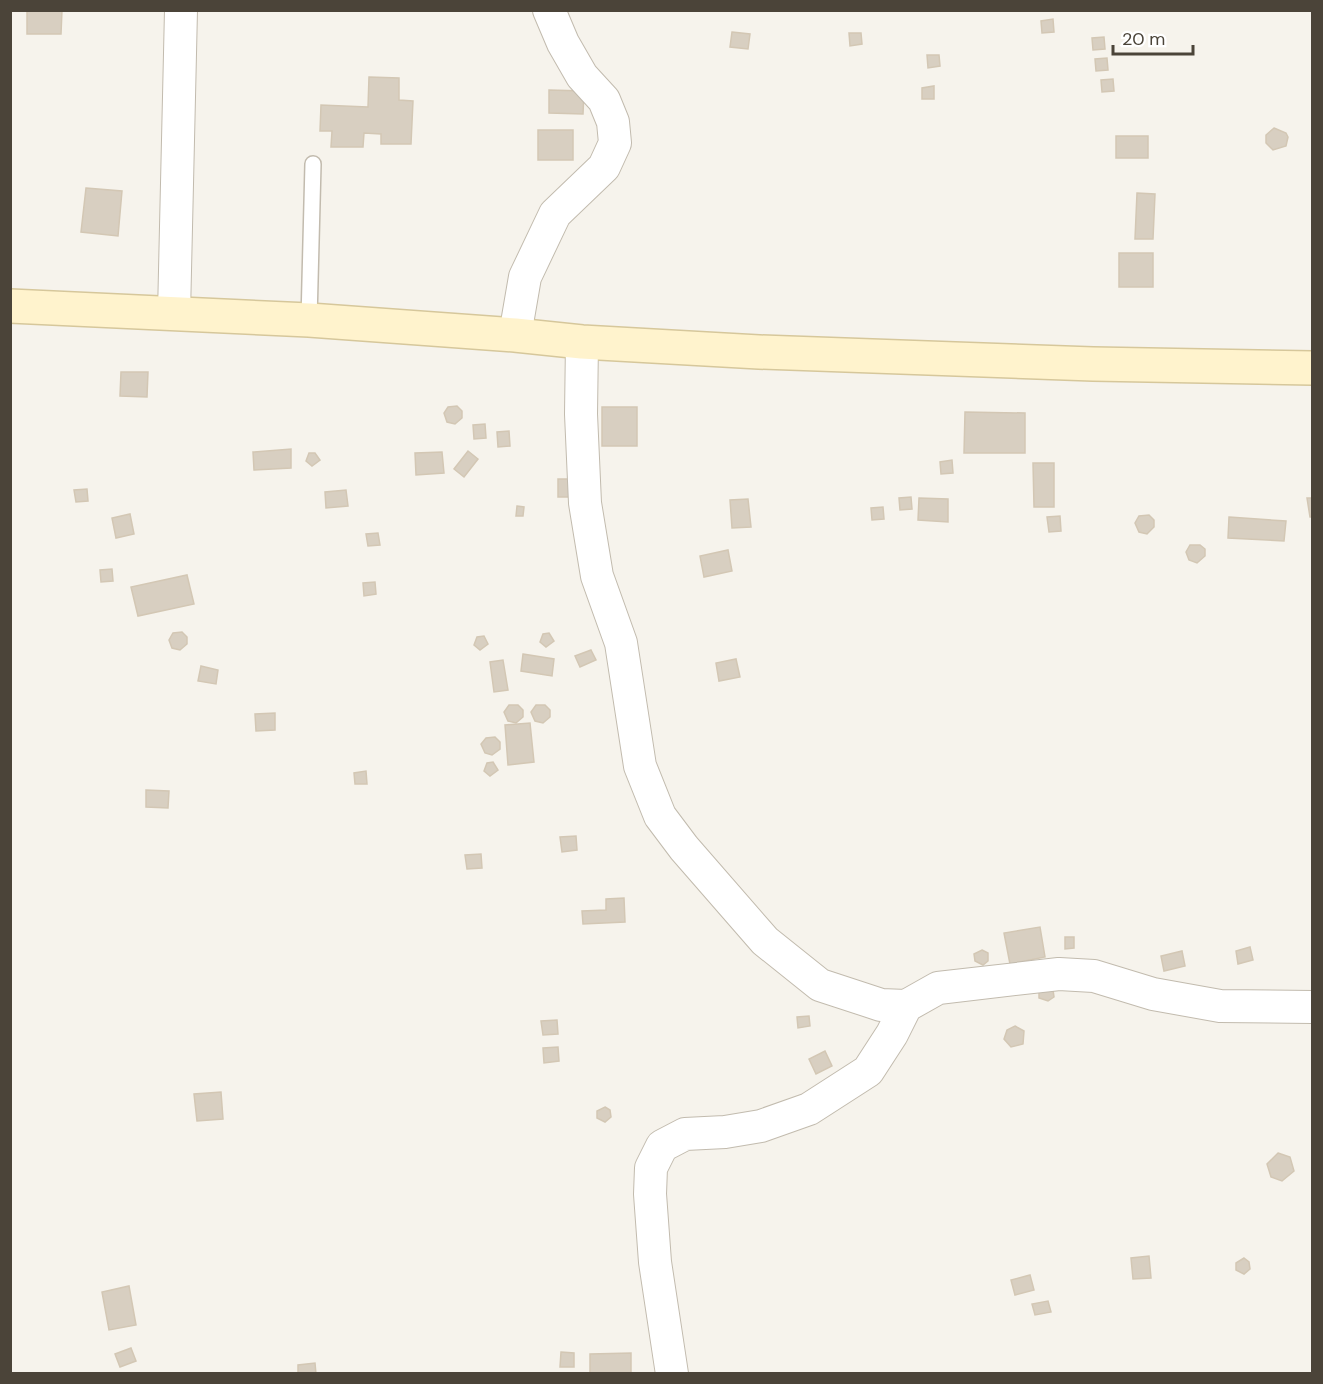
<svg xmlns="http://www.w3.org/2000/svg" width="1323" height="1384" font-family="'DM Sans',sans-serif">
	<rect width="100%" height="100%" fill="#f6f3ec"/>
	<g fill="#d8cfc1" stroke="#d3c7b4" stroke-width="1.5">
		<path d="M27,10H62L61,34H27Z"/>
		<path d="M1053,19L1054,32L1042,33L1041,21Z"/>
		<path d="M732,32L750,34L748,49L730,47Z"/>
		<path d="M849,33H861L862,44L850,46Z"/>
		<path d="M1104,37L1105,49L1093,50L1092,38Z"/>
		<path d="M927,55H939L940,66L928,68Z"/>
		<path d="M1107,58L1108,70L1096,71L1095,59Z"/>
		<path d="M369,77L399,78V100L413,101L411,144H381V134L364,133L363,147H331L332,131H320L321,105L368,107Z"/>
		<path d="M1113,79L1114,91L1102,92L1101,80Z"/>
		<path d="M934,86V99H922V88Z"/>
		<path d="M549,90L584,91L583,114L549,113Z"/>
		<path d="M1274,128L1286,133L1288,137L1286,146L1273,150L1266,143V135Z"/>
		<rect x="538" y="130" width="35" height="30"/>
		<rect x="1116" y="136" width="32" height="22"/>
		<path d="M86,188L122,191L118,236L81,232Z"/>
		<path d="M1137,193L1155,194L1153,239H1135Z"/>
		<rect x="1119" y="253" width="34" height="34"/>
		<path d="M121,372H148L147,397L120,396Z"/>
		<path d="M457,406L462,411V418L455,424L447,422L444,413L448,407Z"/>
		<rect x="602" y="407" width="35" height="39"/>
		<path d="M965,412L1025,413V453H964Z"/>
		<path d="M485,424L486,438L474,439L473,425Z"/>
		<path d="M509,431L510,446L498,447L497,432Z"/>
		<path d="M291,449V468L254,470L253,452Z"/>
		<path d="M468,451L478,459L464,477L454,469Z"/>
		<path d="M442,452L444,473L416,475L415,453Z"/>
		<path d="M309,453H315L320,460L312,466L306,461Z"/>
		<path d="M952,460L953,473L941,474L940,462Z"/>
		<path d="M1033,463H1054V507H1034Z"/>
		<rect x="558" y="479" width="17" height="18"/>
		<path d="M87,489L88,501L76,502L74,490Z"/>
		<path d="M346,490L348,506L326,508L325,492Z"/>
		<path d="M911,497L912,509L900,510L899,498Z"/>
		<path d="M919,498L948,499V522L918,520Z"/>
		<path d="M1307,498H1312V517H1310Z"/>
		<path d="M748,499L751,527L732,528L730,500Z"/>
		<path d="M517,506L524,507L523,516H516Z"/>
		<path d="M883,507L884,519L872,520L871,508Z"/>
		<path d="M130,514L134,534L116,538L112,518Z"/>
		<path d="M1149,515L1154,520V527L1147,534L1139,532L1135,523L1139,516Z"/>
		<path d="M1060,516L1061,531L1049,532L1047,517Z"/>
		<path d="M1229,517L1286,521L1284,541L1228,538Z"/>
		<path d="M378,533L380,545L368,546L366,534Z"/>
		<path d="M1190,545H1200L1205,549V556L1197,563L1189,560L1186,552Z"/>
		<path d="M728,550L732,571L704,577L700,556Z"/>
		<path d="M112,569L113,581L101,582L100,570Z"/>
		<path d="M187,575L194,604L138,616L131,587Z"/>
		<path d="M375,582L376,594L364,596L363,583Z"/>
		<path d="M182,632L187,637V644L180,650L172,648L169,640L173,633Z"/>
		<path d="M549,633L554,641L546,647L540,642L543,634Z"/>
		<path d="M484,636L488,644L480,650L474,645L477,637Z"/>
		<path d="M591,650L596,660L580,667L575,656Z"/>
		<path d="M523,654L554,659L552,676L521,671Z"/>
		<path d="M736,659L740,677L719,681L716,663Z"/>
		<path d="M503,660L508,690L494,692L490,662Z"/>
		<path d="M201,666L218,670L216,684L198,681Z"/>
		<path d="M509,705H518L523,710V717L516,723L508,721L504,712Z"/>
		<path d="M536,705H545L550,710V717L543,723L535,721L531,712Z"/>
		<path d="M275,713V730L256,731L255,714Z"/>
		<path d="M530,723L534,762L508,765L505,725Z"/>
		<path d="M495,737L500,742V749L492,755L485,753L481,744L486,738Z"/>
		<path d="M493,762L498,770L490,776L484,771L487,763Z"/>
		<path d="M366,771L367,784H355L354,773Z"/>
		<path d="M146,790L169,791L168,808L146,807Z"/>
		<path d="M576,836L577,850L562,852L560,837Z"/>
		<path d="M481,854L482,868L467,869L465,855Z"/>
		<path d="M624,898L625,922L583,924L582,911L606,910V899Z"/>
		<path d="M1040,927L1045,957L1010,964L1004,933Z"/>
		<path d="M1065,937H1074V948L1065,949Z"/>
		<path d="M1250,947L1253,960L1238,964L1236,951Z"/>
		<path d="M982,950L988,953V961L983,965L975,961L974,954Z"/>
		<path d="M1182,951L1185,966L1164,971L1161,956Z"/>
		<path d="M1039,990H1053L1054,997L1048,1001L1039,998Z"/>
		<path d="M809,1016L810,1026L798,1028L797,1017Z"/>
		<path d="M557,1020L558,1034L543,1035L541,1021Z"/>
		<path d="M1015,1026L1024,1031L1023,1044L1011,1047L1004,1039L1007,1030Z"/>
		<path d="M558,1047L559,1061L544,1063L543,1048Z"/>
		<path d="M825,1051L832,1066L816,1074L809,1059Z"/>
		<path d="M221,1092L223,1119L197,1121L194,1094Z"/>
		<path d="M605,1107L610,1110L611,1117L605,1122L597,1118V1111Z"/>
		<path d="M1278,1153L1290,1157L1294,1171L1282,1181L1271,1177L1267,1164Z"/>
		<path d="M1149,1256L1151,1278L1133,1279L1131,1258Z"/>
		<path d="M1244,1258L1249,1262L1250,1269L1244,1274L1236,1270V1263Z"/>
		<path d="M1030,1275L1034,1290L1015,1295L1011,1280Z"/>
		<path d="M129,1286L136,1325L109,1330L102,1292Z"/>
		<path d="M1048,1301L1051,1312L1035,1315L1032,1304Z"/>
		<path d="M131,1348L136,1361L120,1367L115,1354Z"/>
		<path d="M561,1352L574,1353V1367H560Z"/>
		<path d="M631,1353V1374H590V1354Z"/>
		<path d="M315,1363L316,1374H298V1365Z"/>
	</g>
	<g fill="none" stroke-linecap="round" stroke-linejoin="round">
		<g stroke="#c2bbae" stroke-width="18">
			<path id="lane" d="M309,320L313,164"/>
		</g>
		<g stroke="#c2bbae" stroke-width="34">
			<g id="street">
				<path d="M174,314L181,10"/>
				<path d="M515,335L525,277L555,214L604,167L615,143L613,122L604,100L582,76L563,43L549,10"/>
				<path d="M582,342L581,414L585,503L597,576L621,643L640,766L660,816L684,848L765,941L820,985L881,1005L906,1006"/>
				<path d="M672,1374L655,1262L650,1194L651,1168L662,1146L685,1134L725,1132L761,1126L809,1109L868,1071L892,1034L906,1006L938,988L1059,974L1094,976L1153,994L1220,1006L1312,1007"/>
			</g>
		</g>
		<g stroke="#d6c79b" stroke-width="36">
			<path id="secondary" d="M10,306L309,320L515,335L582,342L759,352L1093,364L1312,368"/>
		</g>
		<use href="#lane" stroke="#fff" stroke-width="15"/>
		<use href="#street" stroke="#fff" stroke-width="32"/>
		<use href="#secondary" stroke="#fff3cd" stroke-width="33"/>
	</g>
	<rect width="1323" height="1384" fill="none" stroke="#4b4439" stroke-width="24"/>
	<path d="M1113 45v9h80v-9" fill="none" stroke="#4b4439" stroke-width="3"/>
	<text x="1122" y="45" font-size="18" fill="#4b4439" stroke="#ffffff" stroke-width="4.5" paint-order="stroke">20 m</text>
</svg>
